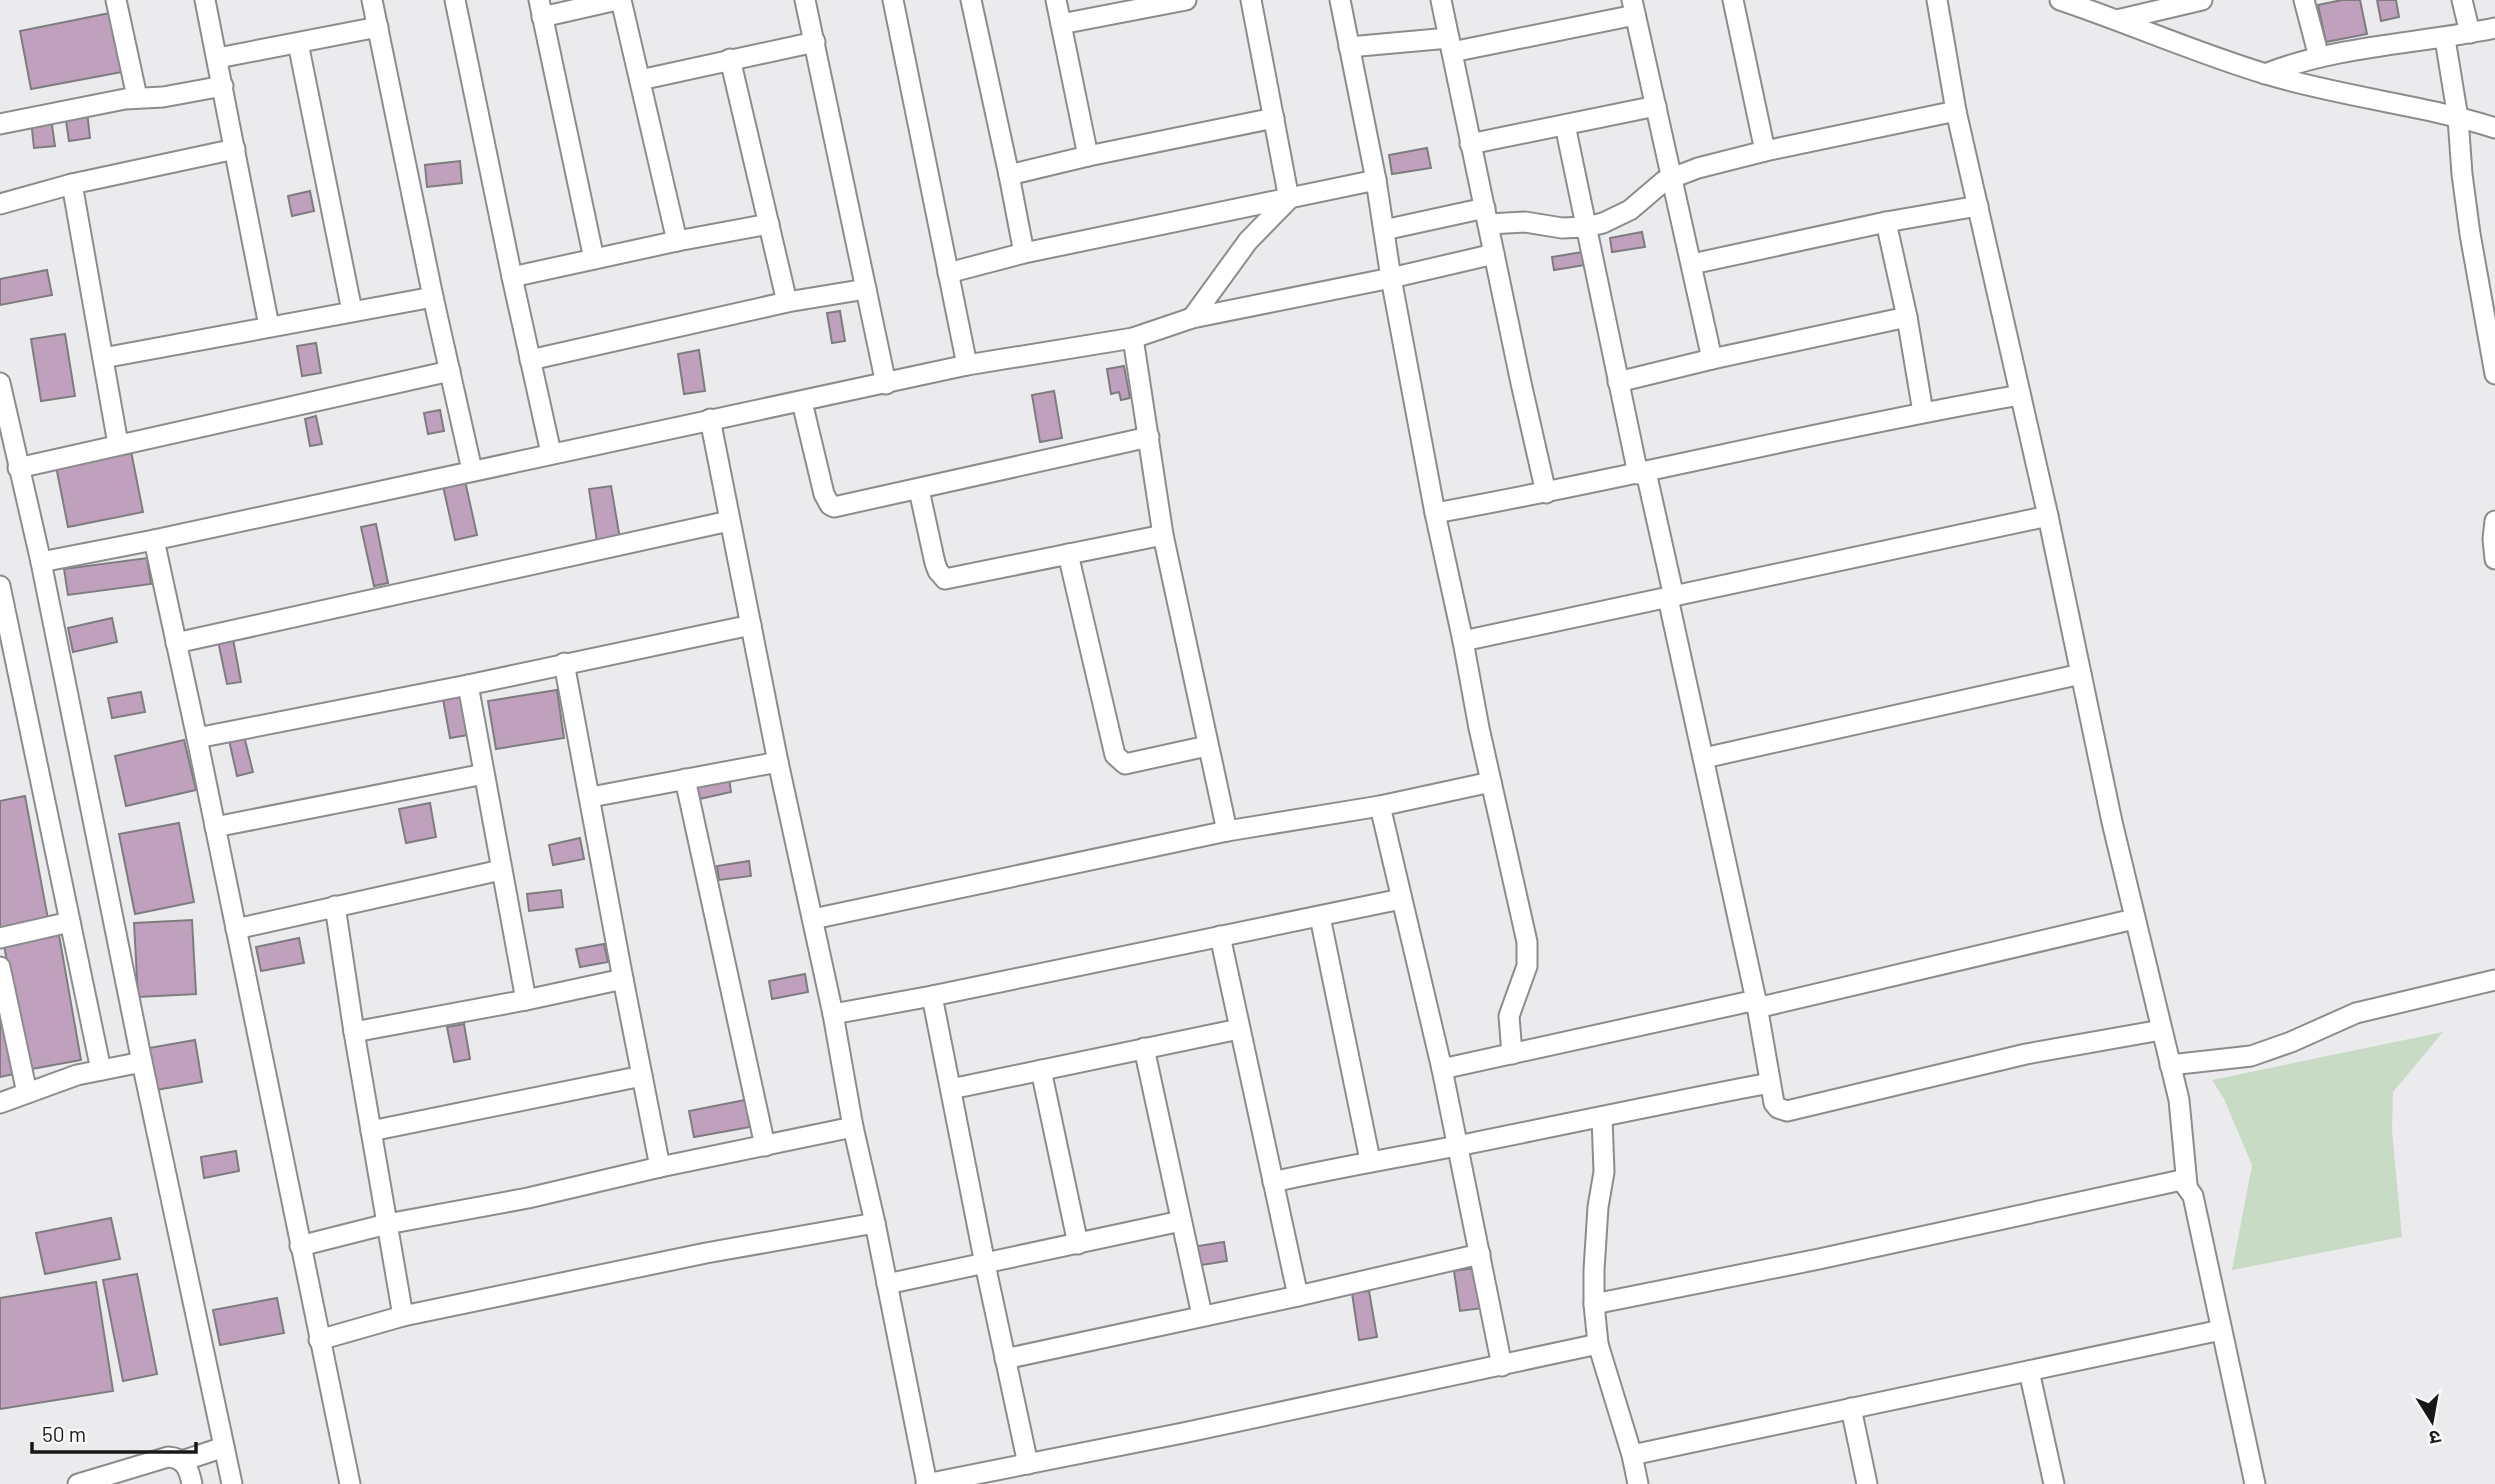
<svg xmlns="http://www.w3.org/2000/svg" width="2495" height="1484" font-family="Barlow,'Noto Sans Devanagari',sans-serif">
	<rect width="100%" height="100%" fill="#ebebed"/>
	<path fill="#c8dcc5" d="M2443,1032L2393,1092L2392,1130L2402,1237L2232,1270L2252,1165L2224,1099L2212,1080Z"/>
	<g fill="#c0a1bd" stroke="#7e7c7e" stroke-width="2">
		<path d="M2342,0H2360L2367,34L2326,42L2318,5Z"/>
		<path d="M2377,0H2396L2399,17L2381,21Z"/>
		<path d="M110,13L122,72L31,89L20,31Z"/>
		<path d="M87,111L90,138L69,141L65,114Z"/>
		<path d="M51,118L55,146L34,148L31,120Z"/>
		<path d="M1427,148L1431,168L1392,174L1389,155Z"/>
		<path d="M460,161L462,183L427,187L425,165Z"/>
		<path d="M310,191L314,211L292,216L288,196Z"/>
		<path d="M1642,232L1645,247L1612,252L1610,238Z"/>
		<path d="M1589,251L1591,264L1554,270L1552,257Z"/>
		<path d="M47,270L52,295L0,305V279Z"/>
		<path d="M840,311L845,341L832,343L827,313Z"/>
		<path d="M65,334L75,396L41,401L31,339Z"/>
		<path d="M316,343L321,373L302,376L297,346Z"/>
		<path d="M699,350L705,391L684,394L678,354Z"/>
		<path d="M1124,366L1130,398L1121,400L1119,392L1111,394L1107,369Z"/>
		<path d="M1054,391L1062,438L1040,442L1032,395Z"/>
		<path d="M440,410L444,431L428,434L424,413Z"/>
		<path d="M316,416L322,444L310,446L305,419Z"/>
		<path d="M130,446L143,512L68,527L55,461Z"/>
		<path d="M465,481L477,535L455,540L443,486Z"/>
		<path d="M611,486L620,539L597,542L589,489Z"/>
		<path d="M376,524L388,583L374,586L361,527Z"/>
		<path d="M147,558L151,584L68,595L64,569Z"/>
		<path d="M112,618L117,642L73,652L68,628Z"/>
		<path d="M233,639L241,682L227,684L218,641Z"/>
		<path d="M557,690L564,738L496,749L488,701Z"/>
		<path d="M141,692L145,712L112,718L108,698Z"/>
		<path d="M461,695L468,735L450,738L443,699Z"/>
		<path d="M244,736L253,772L237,776L229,740Z"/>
		<path d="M184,740L196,790L126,806L115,756Z"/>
		<path d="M729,778L731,792L695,800L693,786Z"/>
		<path d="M25,796L48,919L0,928V801Z"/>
		<path d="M430,803L436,837L406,843L399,809Z"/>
		<path d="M179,823L194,902L135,914L119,834Z"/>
		<path d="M580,838L584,859L553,865L549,845Z"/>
		<path d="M749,861L751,876L719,880L717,866Z"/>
		<path d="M561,890L563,907L529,911L527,894Z"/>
		<path d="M192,920L196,994L138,997L134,923Z"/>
		<path d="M59,935L81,1060L26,1070L4,945Z"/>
		<path d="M299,938L304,963L261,971L256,947Z"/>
		<path d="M604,944L608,962L580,967L576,949Z"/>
		<path d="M805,974L808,992L772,999L769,981Z"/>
		<path d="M0,1001L14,1074L0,1077Z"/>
		<path d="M464,1024L470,1059L454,1062L447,1027Z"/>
		<path d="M195,1040L202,1082L156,1090L149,1048Z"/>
		<path d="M745,1100L750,1127L694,1137L689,1111Z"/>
		<path d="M236,1151L239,1171L204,1178L201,1157Z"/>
		<path d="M111,1218L120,1259L45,1274L36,1233Z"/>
		<path d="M1224,1242L1227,1261L1195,1266L1192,1247Z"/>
		<path d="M1476,1268L1483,1308L1460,1311L1454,1271Z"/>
		<path d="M137,1274L157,1374L123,1381L103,1280Z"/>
		<path d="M96,1282L113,1391L0,1409V1298Z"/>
		<path d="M1369,1291L1377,1337L1359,1340L1352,1293Z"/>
		<path d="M277,1298L284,1333L220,1345L213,1310Z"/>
	</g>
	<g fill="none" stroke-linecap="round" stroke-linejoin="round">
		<g stroke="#8c8c8e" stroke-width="23">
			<g id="minor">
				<path d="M116,0L137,97"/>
				<path d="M205,0L269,326"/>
				<path d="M372,0L433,297L472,470"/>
				<path d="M455,0L512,277L551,453"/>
				<path d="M539,0L594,259"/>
				<path d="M621,0L677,241"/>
				<path d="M805,0L886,384"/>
				<path d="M893,0L967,365"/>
				<path d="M971,0L1009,175L1024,253"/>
				<path d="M1056,0L1088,156"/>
				<path d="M1340,0L1376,180L1391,278L1435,513L1463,641L1479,728L1527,942V966L1509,1016L1512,1054"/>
				<path d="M1441,0L1521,383L1546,493"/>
				<path d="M1632,0L1712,359"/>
				<path d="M1733,0L1765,151"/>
				<path d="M1937,0L1956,111L2048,516L2112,822L2179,1100L2187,1185"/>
				<path d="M2060,0C2129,23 2196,53 2266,74C2341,97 2420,104 2495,128"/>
				<path d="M2304,0L2319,57"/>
				<path d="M2462,0L2470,33"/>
				<path d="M542,17L617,0"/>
				<path d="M2117,20L2202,0"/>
				<path d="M1061,24L1186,0"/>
				<path d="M2445,39L2458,118L2462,174L2470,234L2495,374"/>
				<path d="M298,43L352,311"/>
				<path d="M1349,47L1449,38"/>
				<path d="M1452,52L1635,15"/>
				<path d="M218,58L378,27"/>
				<path d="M730,59L787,302"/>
				<path d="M2265,74C2339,45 2418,44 2495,28"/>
				<path d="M640,80L815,42"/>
				<path d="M0,124L125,99L163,97L223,86"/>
				<path d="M1565,125L1638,474"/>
				<path d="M1470,144L1656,106"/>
				<path d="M1009,175L1088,156L1274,118"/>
				<path d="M72,184L118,444"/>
				<path d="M0,204L72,184L235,149"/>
				<path d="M1886,222L1907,317L1923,412"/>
				<path d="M1488,224L1525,222L1562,228L1586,227L1603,223L1630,210L1664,181L1698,168L1765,151L1956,111"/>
				<path d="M1384,230L1485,208"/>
				<path d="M1692,264L1886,222L1978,206"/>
				<path d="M948,273L1024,253L1376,180"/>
				<path d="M512,277L677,241L769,224"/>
				<path d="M1192,318L1248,241L1289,199L1251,0"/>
				<path d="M1133,338L1163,535L1227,831"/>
				<path d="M103,358L433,297"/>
				<path d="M530,360L787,302L866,289"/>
				<path d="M1618,382L1712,359L1907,317"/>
				<path d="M0,383L41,562L142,1062L232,1484"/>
				<path d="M802,402L824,494L830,505L834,507L1149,437"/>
				<path d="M710,419L778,762L833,1014L853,1127L875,1223L927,1484"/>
				<path d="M18,468L450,371"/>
				<path d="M1646,472L1674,597"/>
				<path d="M919,490L935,563L938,571L945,579L1163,535"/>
				<path d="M1435,513C1631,478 1824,429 2020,395"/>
				<path d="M2495,521L2493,539L2495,559"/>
				<path d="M154,540L197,738L350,1484"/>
				<path d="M1068,554L1115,755L1125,764L1207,746"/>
				<path d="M41,562L154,540L967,365L1133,338L1192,318L1391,278L1494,254"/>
				<path d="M0,586L101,1070"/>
				<path d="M1668,598L1756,1000L1774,1103L1778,1108L1787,1111L2026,1054L2161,1030"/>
				<path d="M1463,641L2048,516"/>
				<path d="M176,643L729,521"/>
				<path d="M564,663L623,979L660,1167"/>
				<path d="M468,685L526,1000"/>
				<path d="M197,738L468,685L751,625"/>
				<path d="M1704,758L2081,674"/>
				<path d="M685,779L765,1146"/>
				<path d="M591,797L778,762"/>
				<path d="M1380,806L1442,1069L1502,1366"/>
				<path d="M215,827L484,774"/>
				<path d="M335,906L354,1032L403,1316"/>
				<path d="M1320,917L1370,1160"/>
				<path d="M813,919L1227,831L1380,806L1491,782"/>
				<path d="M236,929L501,870"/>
				<path d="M1220,936L1298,1296"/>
				<path d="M0,938L70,922"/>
				<path d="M0,967L27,1093"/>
				<path d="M932,996L985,1264L1028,1464"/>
				<path d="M1757,1008L2134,919"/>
				<path d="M833,1014L932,996L1401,899"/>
				<path d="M354,1032L526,1000L623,979"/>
				<path d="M1144,1048L1202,1315"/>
				<path d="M2170,1065L2251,1056L2291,1042L2356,1013L2495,980"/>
				<path d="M1442,1069L1756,1000"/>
				<path d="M1041,1070L1078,1244"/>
				<path d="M951,1089L1239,1029"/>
				<path d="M0,1103L77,1075L142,1062"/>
				<path d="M1602,1117L1604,1172L1598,1207L1594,1270V1304L1598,1344L1632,1455L1638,1484"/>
				<path d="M371,1131L642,1076"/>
				<path d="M1273,1182C1339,1167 1406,1156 1472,1143C1571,1123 1670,1102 1769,1083"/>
				<path d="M300,1246L387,1224L528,1198L660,1167L853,1127"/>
				<path d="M887,1284L1181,1221"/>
				<path d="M1594,1304L1819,1259L2177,1181L2183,1182L2193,1196L2255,1484"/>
				<path d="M319,1340L403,1316L706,1253L875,1223"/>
				<path d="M1005,1359L1298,1296L1480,1254"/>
				<path d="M2029,1371L2054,1484"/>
				<path d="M1851,1408L1867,1484"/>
				<path d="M1632,1455L2221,1330"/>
				<path d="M182,1461L224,1447"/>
				<path d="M78,1484L168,1457C185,1458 189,1469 192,1484"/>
				<path d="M926,1484L1183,1433L1598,1344"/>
			</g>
		</g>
		<use href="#minor" stroke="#fff" stroke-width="19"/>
	</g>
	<g transform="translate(2432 1421) rotate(169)" stroke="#f8f8fb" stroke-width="5" paint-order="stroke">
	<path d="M0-5L12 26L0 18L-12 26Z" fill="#181819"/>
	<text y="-10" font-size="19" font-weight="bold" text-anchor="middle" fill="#181819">उ</text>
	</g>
	<path d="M32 1442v10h164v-10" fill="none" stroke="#181819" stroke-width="3.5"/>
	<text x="42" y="1442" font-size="21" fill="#181819" stroke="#f8f8fb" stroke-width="5" paint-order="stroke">50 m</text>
</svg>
